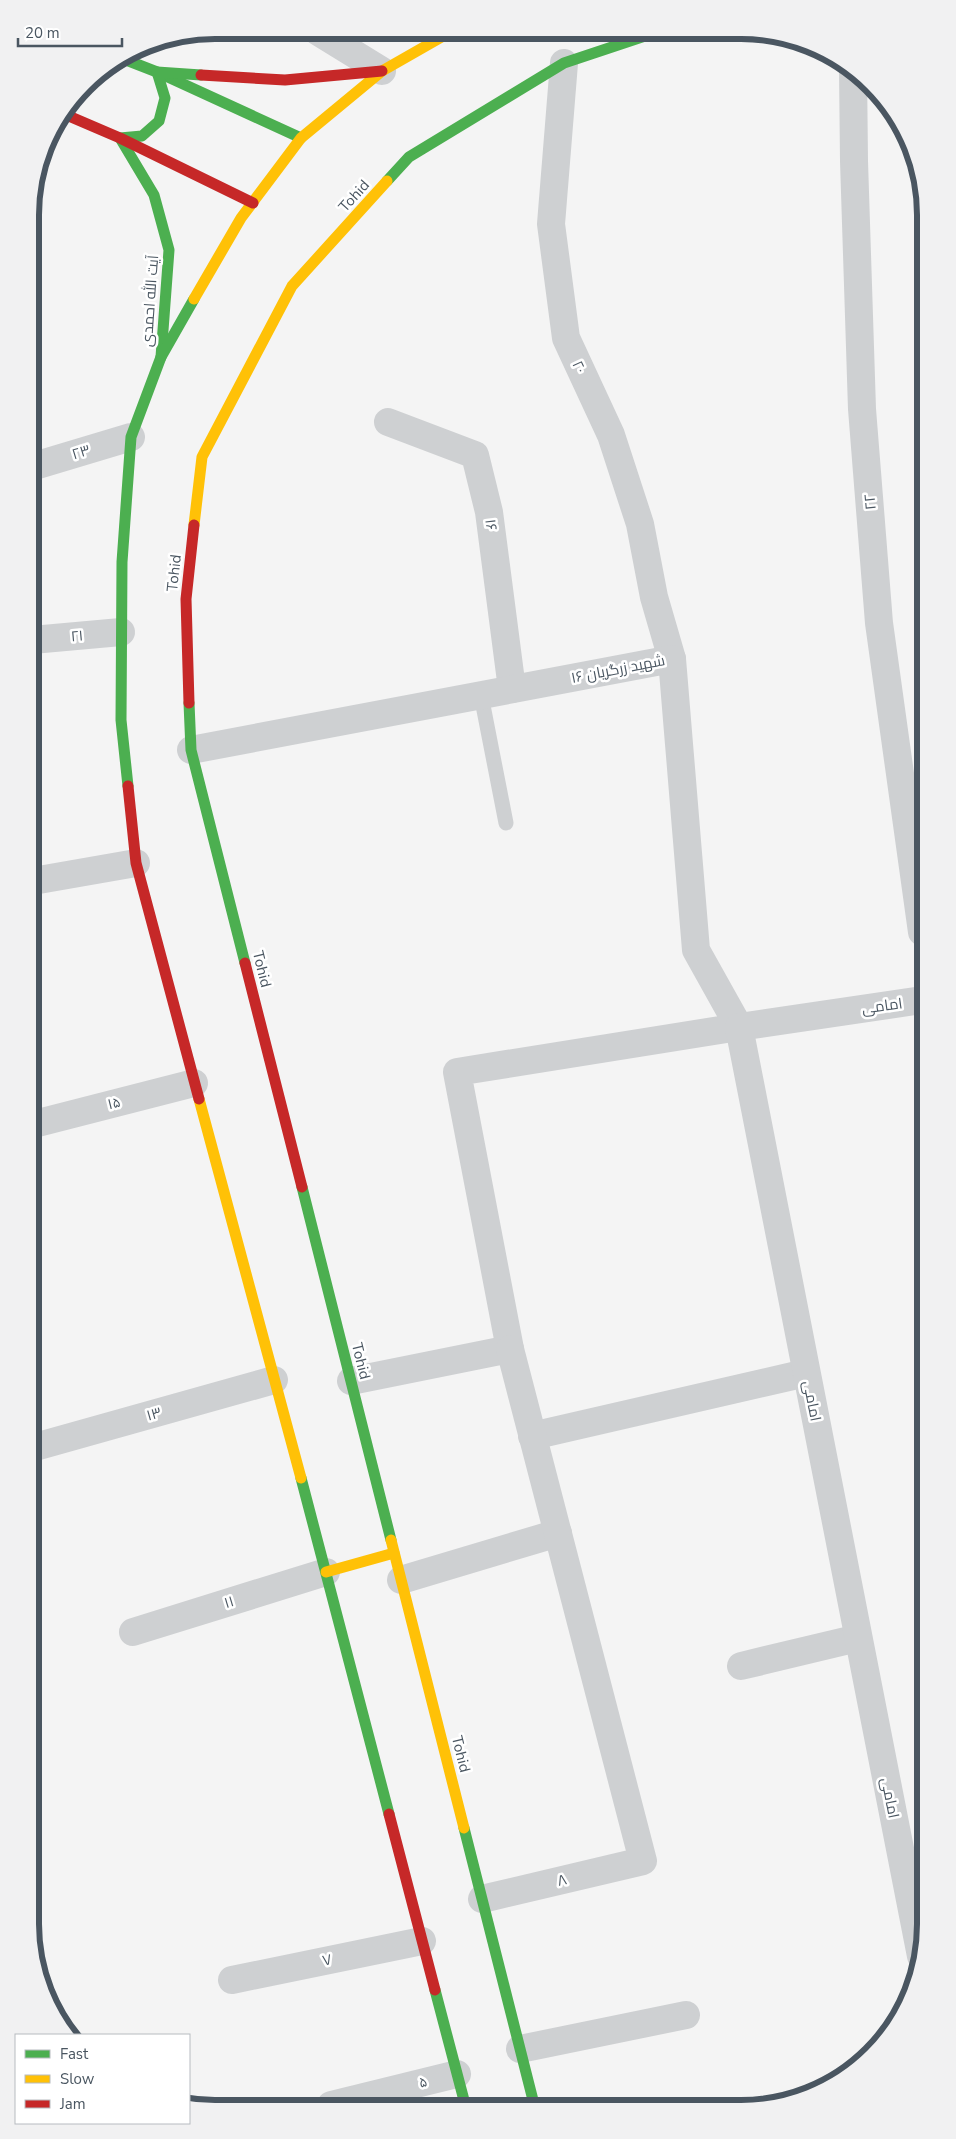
<svg xmlns="http://www.w3.org/2000/svg" width="956" height="2139" font-family="'Nunito Sans',Cairo,sans-serif">
	<rect width="100%" height="100%" fill="#f4f4f4"/>
	<g fill="none" stroke-linecap="round" stroke-linejoin="round">
		<path stroke="#ced0d2" stroke-width="15" d="M481,695L506,823"/>
		<g stroke="#ced0d2" stroke-width="28">
			<path d="M317,31L382,71"/>
			<path d="M564,63L551,224L566,338L611,435L640,524L654,597L672,659"/>
			<path d="M853,69L854,161L862,409L879,623L922,932"/>
			<path d="M388,422L475,455L489,512L512,689"/>
			<path d="M31,467L131,437"/>
			<path d="M32,640L121,632"/>
			<path d="M191,750L672,659L696,950L739,1027L457,1072L510,1349L351,1381"/>
			<path d="M33,881L136,863"/>
			<path d="M34,1124L194,1083"/>
			<path d="M532,1436L806,1373"/>
			<path d="M35,1447L274,1380"/>
			<path d="M401,1580L558,1533"/>
			<path d="M133,1632L326,1572"/>
			<path d="M741,1666L858,1638"/>
			<path d="M482,1899L643,1861L510,1349"/>
			<path d="M921,1956L739,1027L922,1000"/>
			<path d="M232,1980L422,1941"/>
			<path d="M520,2049L686,2015"/>
			<path d="M331,2105L457,2074"/>
		</g>
		<g stroke="#4caf50" stroke-width="11">
			<path d="M121,58L157,72L301,138"/>
			<path d="M387,181L409,157L564,63L654,33"/>
			<path d="M161,357L169,250L154,195L120,138L142,136L159,121L165,98L157,72L201,75"/>
			<path d="M189,703L191,750L245,963"/>
			<path d="M128,786L121,720L122,562L131,437L161,357L194,299"/>
			<path d="M302,1187L391,1540"/>
			<path d="M301,1478L389,1814"/>
			<path d="M464,1828L534,2104"/>
			<path d="M435,1990L465,2104"/>
		</g>
		<g stroke="#ffc107" stroke-width="11">
			<path d="M194,299L241,218L301,138L382,71L452,31"/>
			<path d="M194,525L202,457L292,286L387,181"/>
			<path d="M199,1099L301,1478"/>
			<path d="M391,1540L464,1828"/>
			<path d="M326,1572L394,1553"/>
		</g>
		<g stroke="#c62828" stroke-width="11">
			<path d="M201,75L285,80L382,71"/>
			<path d="M64,114L120,138L253,203"/>
			<path d="M189,703L186,599L194,525"/>
			<path d="M128,786L136,863L199,1099"/>
			<path d="M245,963L302,1187"/>
			<path d="M389,1814L435,1990"/>
		</g>
	</g>
	<g text-anchor="middle" dominant-baseline="central" stroke-width="5" stroke-linejoin="round" paint-order="stroke">
		<g font-size="15" fill="#4a5661" stroke="#fff">
			<text transform="translate(354 196) rotate(-48)">Tohid</text>
			<text transform="translate(150 301) rotate(-86)">آیت الله احمدی</text>
			<text transform="translate(579 367) rotate(65)">۲۰</text>
			<text transform="translate(81 452) rotate(-17)">۲۳</text>
			<text transform="translate(870 502) rotate(-95)">۲۲</text>
			<text transform="translate(491 525) rotate(83)">۱۶</text>
			<text transform="translate(174 573) rotate(-84)">Tohid</text>
			<text transform="translate(77 636) rotate(-5)">۲۱</text>
			<text transform="translate(618 669) rotate(-11)">۱۶ شهید زرگریان</text>
			<text transform="translate(262 969) rotate(76)">Tohid</text>
			<text transform="translate(882 1006) rotate(-8)">امامی</text>
			<text transform="translate(114 1103) rotate(-14)">۱۵</text>
			<text transform="translate(361 1361) rotate(76)">Tohid</text>
			<text transform="translate(812 1401) rotate(79)">امامی</text>
			<text transform="translate(154 1414) rotate(-16)">۱۳</text>
			<text transform="translate(229 1602) rotate(-17)">۱۱</text>
			<text transform="translate(461 1754) rotate(76)">Tohid</text>
			<text transform="translate(890 1798) rotate(79)">امامی</text>
			<text transform="translate(562 1880) rotate(-13)">۸</text>
			<text transform="translate(327 1960) rotate(-12)">۷</text>
			<text transform="translate(423 2082) rotate(-14)">۵</text>
		</g>
	</g>
	<path d="M0 0H956V2139H0ZM215 39H741A176 176 0 0 1 917 215V1924A176 176 0 0 1 741 2100H215A176 176 0 0 1 39 1924V215A176 176 0 0 1 215 39Z" fill="#f1f1f2" fill-rule="evenodd"/>
	<path fill="none" stroke="#4a5661" stroke-width="6" d="M215 39H741A176 176 0 0 1 917 215V1924A176 176 0 0 1 741 2100H215A176 176 0 0 1 39 1924V215A176 176 0 0 1 215 39Z"/>
	<rect x="15" y="2034" width="175" height="90" fill="#ffffff" stroke="#b7bbc0"/>
	<rect x="25" y="2050" width="25" height="8" fill="#4caf50" stroke="#b7bbc0"/>
	<text x="60" y="2059" font-size="15" fill="#4a5661">Fast</text>
	<rect x="25" y="2075" width="25" height="8" fill="#ffc107" stroke="#b7bbc0"/>
	<text x="60" y="2084" font-size="15" fill="#4a5661">Slow</text>
	<rect x="25" y="2100" width="25" height="8" fill="#c62828" stroke="#b7bbc0"/>
	<text x="60" y="2109" font-size="15" fill="#4a5661">Jam</text>
	<path d="M18 38v8h104v-8" fill="none" stroke="#4a5661" stroke-width="2.5"/>
	<text x="25" y="38" font-size="15" fill="#4a5661" stroke="#ffffff" stroke-width="4" paint-order="stroke">20 m</text>
</svg>
